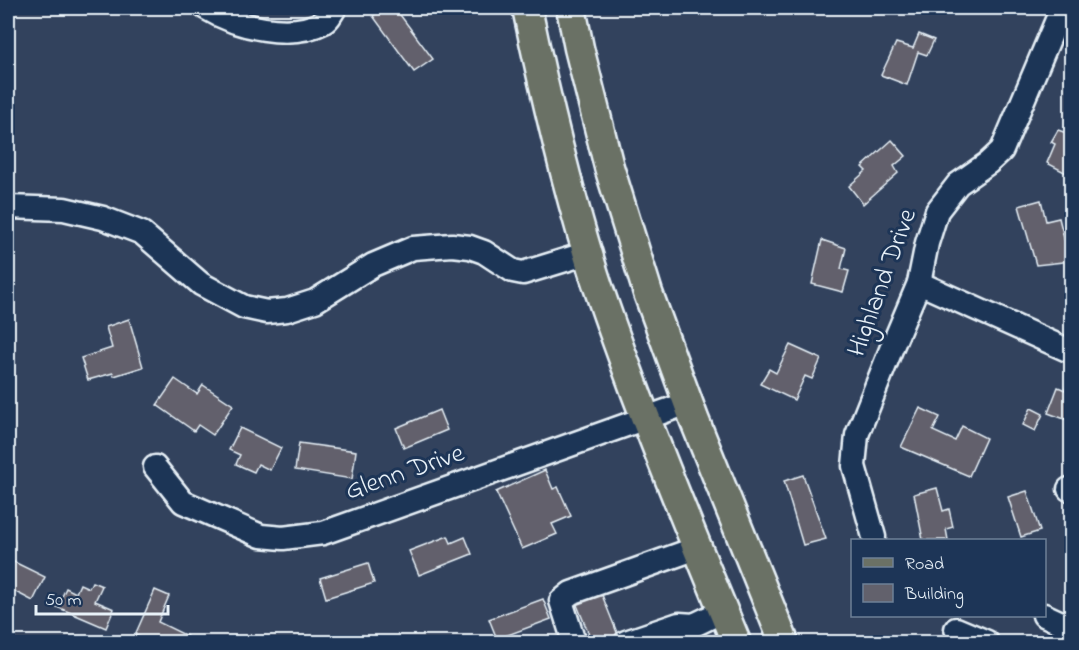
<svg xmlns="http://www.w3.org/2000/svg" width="1079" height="650" font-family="'Indie Flower',sans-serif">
	<rect width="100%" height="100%" fill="#32425d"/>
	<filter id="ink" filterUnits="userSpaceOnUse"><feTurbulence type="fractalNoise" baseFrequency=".0167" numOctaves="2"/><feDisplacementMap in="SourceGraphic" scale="12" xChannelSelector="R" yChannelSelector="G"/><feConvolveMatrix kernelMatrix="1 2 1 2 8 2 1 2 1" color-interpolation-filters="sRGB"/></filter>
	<g filter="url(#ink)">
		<g fill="#62616c" stroke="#e8f1f8" stroke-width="1.5">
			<path d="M384,8H395L433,59L414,72L373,16Z"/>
			<path d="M919,34L934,40L927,55L918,52L907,85L881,75L896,43L913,48Z"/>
			<path d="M1058,130L1072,135V176L1047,163L1055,144L1051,142Z"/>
			<path d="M892,140L906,156L894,166L898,173L863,204L849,186L866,171L862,167Z"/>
			<path d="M1041,200L1046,221L1059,218L1065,242L1072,240V261L1036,265L1019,206Z"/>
			<path d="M822,240L846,248L841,269L849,271L843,292L812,284Z"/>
			<path d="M129,319L143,367L114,376L113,373L88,380L81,358L112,348L106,327Z"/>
			<path d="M790,345L821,359L812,379L805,376L794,400L760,384L769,369L776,373Z"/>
			<path d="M175,379L197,394L203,385L233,405L213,435L198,425L194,431L157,405Z"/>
			<path d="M1058,387L1065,390L1066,387L1072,389V416L1070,421L1048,413Z"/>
			<path d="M920,408L940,417L933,431L955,441L962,426L986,438L969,476L901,447Z"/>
			<path d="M1031,408L1043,414L1035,431L1023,425Z"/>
			<path d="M439,410L447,430L404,448L396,428Z"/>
			<path d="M240,428L281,448L270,470L258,464L254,472L236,464L240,455L229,450Z"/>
			<path d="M299,443L356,451L352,479L295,470Z"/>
			<path d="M545,470L553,489L558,487L571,516L552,524L557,534L522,549L496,492Z"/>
			<path d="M803,475L826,539L803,545L784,481Z"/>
			<path d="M937,488L943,511L949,509L953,527L946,529L948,540H923L914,494Z"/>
			<path d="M1027,491L1040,531L1021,537L1008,497Z"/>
			<path d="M448,536L451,543L465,537L472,554L419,575L409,551Z"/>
			<path d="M8,559L45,577L33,601L8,588Z"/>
			<path d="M368,563L374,583L326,598L320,578Z"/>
			<path d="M92,582L102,586L95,601L114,609L106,628L57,607L66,588L76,593L80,584L89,588Z"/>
			<path d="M598,585L618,635L599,642H592L573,595Z"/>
			<path d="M155,590L169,596L158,622L187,636L184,642H152L135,635Z"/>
			<path d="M543,599L551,619L497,639L489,619Z"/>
		</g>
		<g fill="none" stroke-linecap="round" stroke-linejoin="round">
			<g stroke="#e8f1f8" stroke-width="27">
				<g id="minor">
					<path d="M206,8C237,27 290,40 324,22C329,20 332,12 335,8"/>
					<path d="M8,207L64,209L103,218L142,233L201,284L244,307L267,312L287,310L315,301L373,265L413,248L452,245L470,247L484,252L513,271L523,273L588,253"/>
					<path d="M919,283L1072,352"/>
					<path d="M155,467L183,502L261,536L283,538L323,533L688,403"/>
					<path d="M1069,489L1072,490"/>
					<path d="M874,537L854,466L857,435L892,347L919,283L927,243L937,211L958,184L988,163L1002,150L1062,8"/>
					<path d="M1044,615L1072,628"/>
					<path d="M956,629L987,642"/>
					<path d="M576,642L573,639L561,601L571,593L697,548"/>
					<path d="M626,642L679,624L694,625L723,611"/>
				</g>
			</g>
			<g stroke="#e8f1f8" stroke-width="33">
				<g id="major">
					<path d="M527,8C545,95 566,183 592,268C605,310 621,352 636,393C668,477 702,560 736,642"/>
					<path d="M571,8L579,48L609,167L648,293L694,419L784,642"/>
				</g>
			</g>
			<use href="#minor" stroke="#1d3557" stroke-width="22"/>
			<use href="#major" stroke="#6b7165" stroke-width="28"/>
		</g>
	</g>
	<g text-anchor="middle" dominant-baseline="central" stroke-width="6" stroke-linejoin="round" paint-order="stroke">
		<g font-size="27" fill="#e8f1f8" stroke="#1d3557">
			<text transform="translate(883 283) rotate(-70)">Highland Drive</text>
			<text transform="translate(405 473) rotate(-19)">Glenn Drive</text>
		</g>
	</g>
	<rect width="1079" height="650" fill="none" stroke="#1d3557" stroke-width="30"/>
	<rect x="15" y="15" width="1049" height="620" fill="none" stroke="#e8f1f8" stroke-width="2" filter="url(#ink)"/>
	<rect x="851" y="539" width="195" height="78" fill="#1d3557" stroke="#6e8097" stroke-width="1.5"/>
	<rect x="863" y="558" width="30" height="9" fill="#6b7165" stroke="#6e8097" stroke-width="1.5"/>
	<text x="905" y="569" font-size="18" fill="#e8f1f8">Road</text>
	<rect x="863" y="584" width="30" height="18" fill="#62616c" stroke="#6e8097" stroke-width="1.5"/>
	<text x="905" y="599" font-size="18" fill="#e8f1f8">Building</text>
	<path d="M36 605v9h132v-9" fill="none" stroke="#e8f1f8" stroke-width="3"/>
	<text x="45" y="605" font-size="18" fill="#e8f1f8" stroke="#1d3557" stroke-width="4.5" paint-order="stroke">50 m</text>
</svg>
